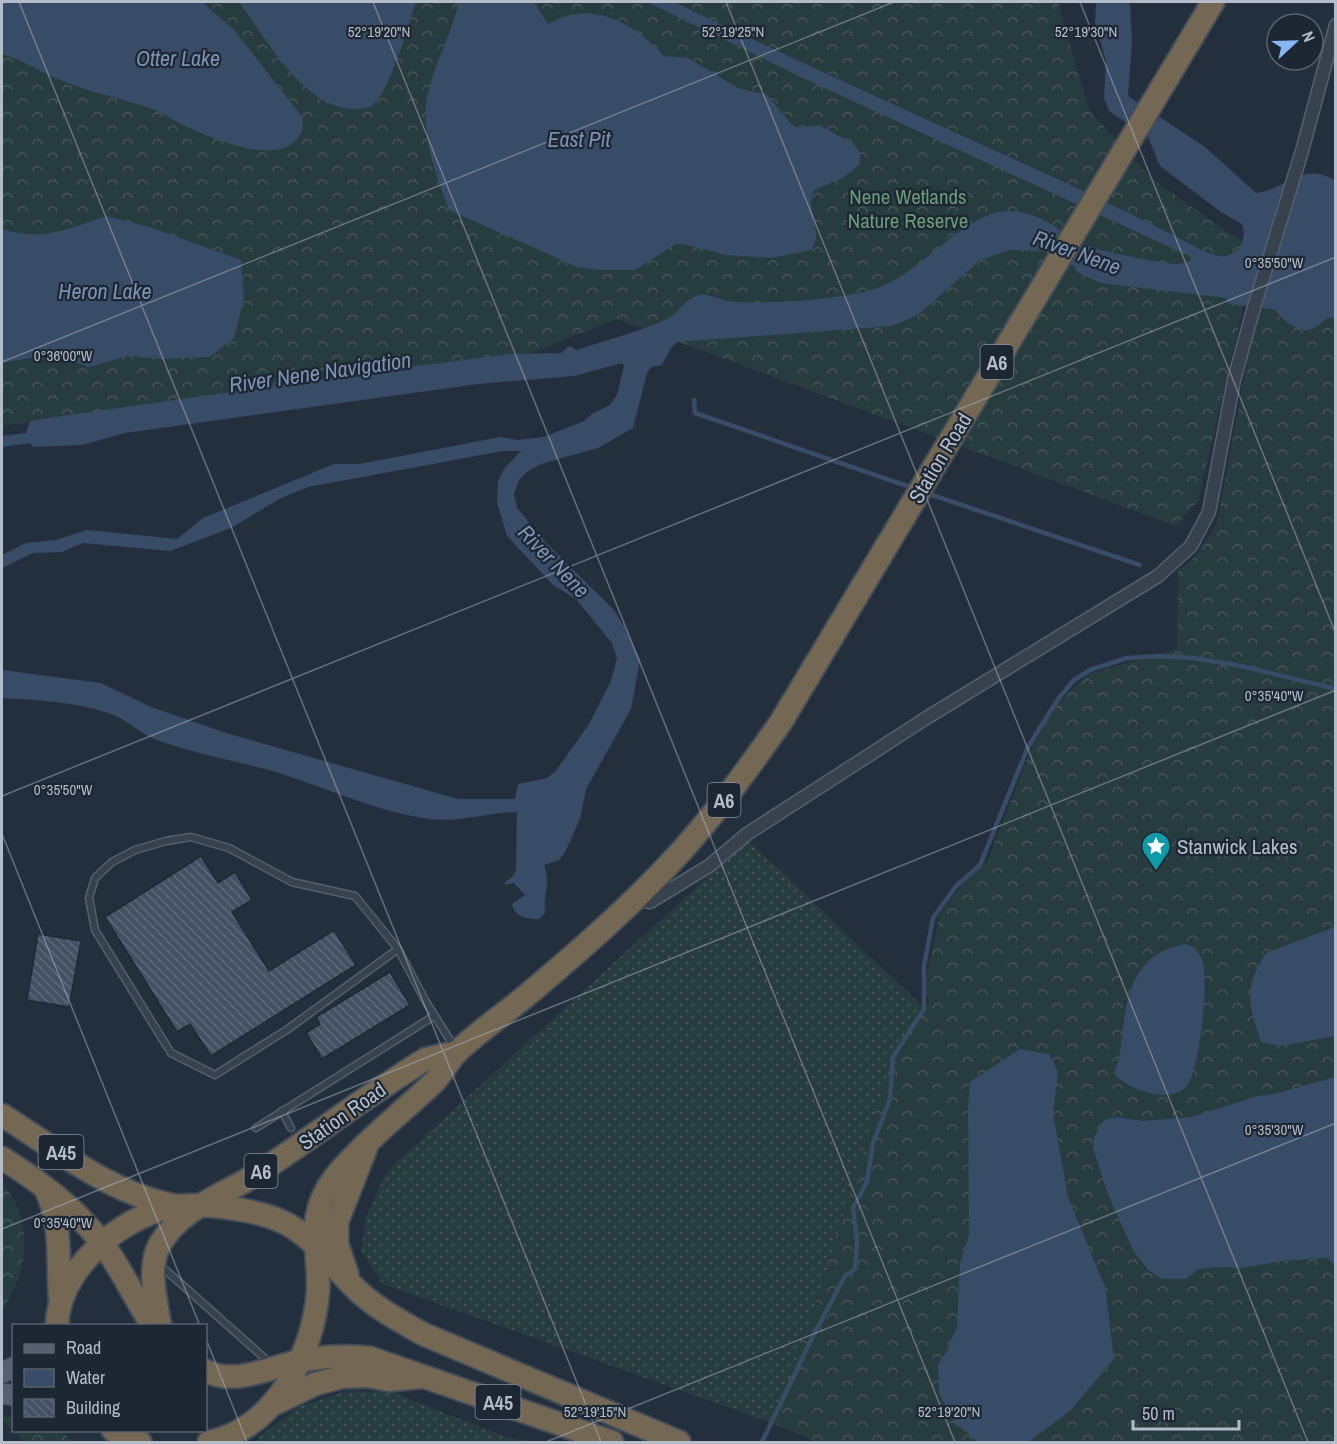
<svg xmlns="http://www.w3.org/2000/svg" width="1337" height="1444" font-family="'Archivo Narrow',sans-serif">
	<defs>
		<pattern id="grass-dots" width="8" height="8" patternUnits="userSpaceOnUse" patternTransform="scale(1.5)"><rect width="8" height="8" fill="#263c3f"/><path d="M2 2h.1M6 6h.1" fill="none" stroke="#435659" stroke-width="1.8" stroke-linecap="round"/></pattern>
		<pattern id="forest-crowns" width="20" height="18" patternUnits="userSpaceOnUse" patternTransform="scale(1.5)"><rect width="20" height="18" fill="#263c3f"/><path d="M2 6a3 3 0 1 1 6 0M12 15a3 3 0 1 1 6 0" fill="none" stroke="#435659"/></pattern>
		<pattern id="building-back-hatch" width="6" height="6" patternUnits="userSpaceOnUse" patternTransform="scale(1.5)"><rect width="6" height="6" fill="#455162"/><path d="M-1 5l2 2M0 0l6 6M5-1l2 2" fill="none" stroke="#5d6877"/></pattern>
	</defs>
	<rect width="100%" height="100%" fill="#242f3e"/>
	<g fill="url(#grass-dots)">
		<path d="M748,840L918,1002L925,1015L915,1030L777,1425L383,1284L361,1250L366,1217L387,1171Z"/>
		<path d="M345,1391L391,1392L506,1437L535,1442H257L259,1437L300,1406Z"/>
	</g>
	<g fill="url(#forest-crowns)">
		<path d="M2,2H1058L1089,110L1151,178L1233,236L1261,252L1244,304L1198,501L1176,526L617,319L528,354L302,382L2,426Z"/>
		<path d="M1257,309L1275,310L1281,319L1310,330L1327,317H1335V1442H816L777,1425L893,1057L929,1002L925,984L940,913L965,880L987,862L1031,749L1055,705L1089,674L1177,649L1178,571L1198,554L1217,523Z"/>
		<path d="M2,1182C8,1191 16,1201 19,1211C31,1245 22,1282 2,1310Z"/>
		<path d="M2,1416L13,1418L14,1430L60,1431L74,1442H25L2,1419Z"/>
	</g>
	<g fill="#394c67">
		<path d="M2,2H202L235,31L302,117C304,127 302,134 295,141C271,165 209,137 183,125C174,121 165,114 155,110C127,100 96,94 68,83C45,75 26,61 2,54Z"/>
		<path d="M239,2H416C408,25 391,88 374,104C370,109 363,108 357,109C305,112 266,38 239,2Z"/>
		<path d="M459,2H534L548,24C556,21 566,15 574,14C610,9 642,32 664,56L688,58L738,88L767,95L791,124L798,128L819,125L855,145L860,153V164L843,178L814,190C804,211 825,230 811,250L772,258L726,255L688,245L676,244L635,270H598L577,267L449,210C436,174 419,132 428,93C435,62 452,33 459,2Z"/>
		<path d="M647,2H674C807,66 941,126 1075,187C1109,203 1143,220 1177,237C1189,243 1204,253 1218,256C1237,259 1248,240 1242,224L1221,212L1160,166L1148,137L1109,111L1104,98L1106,61L1095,23L1096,2H1130L1132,42L1128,96L1205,147L1256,193C1289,189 1299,161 1335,180V317C1323,317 1320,327 1309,330C1297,332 1281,319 1275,310L1229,304L1226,298L1100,283L1077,272L1074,266L1062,259L1043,251L1010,250L980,260L918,315L892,326L677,342L671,348L662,365L651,367L647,373L633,428L598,448L541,464L527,472L519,480L514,494L517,508L548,545L613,609L624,626L640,660L631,709L586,789L580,819L565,852L559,860L544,865C551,885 543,893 545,913L539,919C527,919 515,918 512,904L525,895L514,883L505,885V882L512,877L516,871L517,812C484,813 457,824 423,818C372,810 325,787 276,772C236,761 196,754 157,740C143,735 131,724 118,717C83,702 39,700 2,698V670L101,683L151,707L226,733L458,799H515L518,784L547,778L555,772L589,724L611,681L617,658L612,643L576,599L553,585L507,536L497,502L498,481L504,469L521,451H503L308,487L281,498L231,528L170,551L83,543L62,552L33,553L2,568V555L26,543L56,540L87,530L177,539L203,518L334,464H360L500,437L518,440L544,437L584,421L592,414L610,405L617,395L624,366L622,363L574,376L478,384L125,433L82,445L33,447L30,443L2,447V436L26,433L30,421L62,416L409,367L509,354L561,353L569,346L577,350C606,340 638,332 667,319C680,313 685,298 699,295C711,293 722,302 734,302C773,304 853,300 887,284C926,266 969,210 1010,211C1042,212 1061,233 1088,246C1099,251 1165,264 1177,264C1181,264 1186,262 1190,261L1191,257L803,78Z"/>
		<path d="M106,216L149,227L241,260L244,298L234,338L210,357L162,359L128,356L89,367L51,354L2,363V229C40,242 69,229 106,216Z"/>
		<path d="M1335,927V1036L1281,1046L1261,1042C1249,1004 1242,990 1266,953Z"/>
		<path d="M1185,944L1195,948C1200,955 1204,961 1204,969C1207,991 1200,1071 1186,1087C1168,1105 1129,1089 1114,1074C1116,1067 1119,1059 1120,1052C1126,1005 1127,954 1185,944Z"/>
		<path d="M1020,1049L1049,1054L1058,1072L1053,1113L1068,1197L1105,1287L1114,1359L1070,1411L1028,1442H978L954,1422L939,1393L938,1365L947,1351L957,1326L960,1264L969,1235L968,1109L970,1082Z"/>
		<path d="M1335,1077V1265L1327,1258L1282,1261L1240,1268L1215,1267L1197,1270L1186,1279H1162L1147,1269L1133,1250L1107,1192L1093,1148L1094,1137L1104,1120L1116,1117L1143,1121L1191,1117L1258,1096L1274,1094Z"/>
	</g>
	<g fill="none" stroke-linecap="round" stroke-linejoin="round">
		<g stroke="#394c67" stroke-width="4.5">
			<path d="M694,400L695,413L913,488"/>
			<path d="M926,493L1140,565"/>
			<path d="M762,1442L811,1340L845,1276L855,1269L857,1241L853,1208L867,1182L873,1143L890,1099L893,1057L924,1009V966L933,918L956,886L980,865L1028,747L1058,699L1074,680L1090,670L1127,658L1158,656L1193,658L1241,666L1336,689"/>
		</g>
	</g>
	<g fill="url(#building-back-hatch)" stroke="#1f2835" stroke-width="1.5">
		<path d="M201,856L218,883L235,872L252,900L232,912L269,971L334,930L356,965L211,1056L190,1024L177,1032L105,917Z"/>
		<path d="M38,934L81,941L69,1007L27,1000Z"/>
		<path d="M390,972L410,1005L322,1059L306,1033L320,1024L316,1017Z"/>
	</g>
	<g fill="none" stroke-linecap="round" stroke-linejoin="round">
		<g stroke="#565f6c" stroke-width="9">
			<g id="lane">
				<path d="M398,949L288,1029L215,1075L171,1053L95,930L89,898L95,878L112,862L135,850L166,841L191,837L229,848L292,882L355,896L398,949L426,1002L455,1048"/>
				<path d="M282,1111L291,1128"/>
				<path d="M256,1128L434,1016"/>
				<path d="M161,1266L270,1363"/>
			</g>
		</g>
		<g stroke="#565f6c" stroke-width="15">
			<path id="street" d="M638,894L644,901L650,902L709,866L747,834L928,717L1158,576L1191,546L1209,512L1234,380L1252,314L1302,151L1336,25"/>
		</g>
		<g stroke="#414a57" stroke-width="22">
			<g id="primary">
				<path d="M2,1373L14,1367"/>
				<path d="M2,1394L14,1395"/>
			</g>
		</g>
		<g stroke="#434c59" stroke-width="26">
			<g id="highway">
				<path d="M2,1115C56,1149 112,1195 177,1206"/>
				<path d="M2,1158C45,1185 85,1215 113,1259C127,1281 138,1304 153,1326"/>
				<path d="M45,1188C63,1224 57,1259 60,1298"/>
				<path d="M347,1273L337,1244V1222L366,1148"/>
				<path d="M57,1326C58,1289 81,1261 108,1238C127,1223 153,1209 178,1206C207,1203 260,1210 285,1223C313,1237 331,1264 352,1285C372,1306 398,1320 423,1334L679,1442"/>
				<path d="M160,1326C156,1301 147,1267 160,1244C182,1206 228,1194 263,1170C317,1134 370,1093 426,1059L457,1052"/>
				<path d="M206,1371C235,1386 270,1367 300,1361C324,1356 346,1355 370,1358L612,1442"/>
				<path d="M276,1403L315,1384L342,1377L367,1376L389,1380L420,1377"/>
				<path d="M113,1430L140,1442"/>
				<path d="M209,1442C275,1428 313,1355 318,1292C320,1248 304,1217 335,1177C361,1145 401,1113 432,1084C443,1074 448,1060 459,1050C480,1031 504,1014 526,996C577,953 630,907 675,858C714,816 748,769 781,722L1213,2"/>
			</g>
		</g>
		<use href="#lane" stroke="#38414e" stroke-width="6"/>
		<use href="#street" stroke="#38414e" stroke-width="12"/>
		<use href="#primary" stroke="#56606e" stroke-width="20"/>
		<use href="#highway" stroke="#746855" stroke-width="22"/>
	</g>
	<path fill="none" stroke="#b4bcc9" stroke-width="1.5" stroke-opacity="0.45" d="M19,2L601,1442M373,2L955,1442M726,2L1308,1442M1080,2L1336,634M2,362L894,2M2,796L1336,257M2,834L200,1326M2,1229L1336,690M206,1339L247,1442M546,1442L1336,1123"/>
	<defs>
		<g id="sight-pin" transform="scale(1.5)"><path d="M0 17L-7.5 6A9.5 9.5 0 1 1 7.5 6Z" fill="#0f9aa8" stroke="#1d2633"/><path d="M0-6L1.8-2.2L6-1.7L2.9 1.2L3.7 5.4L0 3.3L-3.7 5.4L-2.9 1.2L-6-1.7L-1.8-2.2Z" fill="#fff"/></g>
	</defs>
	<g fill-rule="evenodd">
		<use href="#sight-pin" x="1156" y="846"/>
	</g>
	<g text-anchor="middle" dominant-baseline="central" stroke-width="4.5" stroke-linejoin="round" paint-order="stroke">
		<g fill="#1d2633" stroke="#878f9c" stroke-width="1.5">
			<rect x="980.5" y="345" width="33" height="34" rx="4.5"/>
			<rect x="707.5" y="783" width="33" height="34" rx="4.5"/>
			<rect x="38.5" y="1135" width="45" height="34" rx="4.5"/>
			<rect x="244.5" y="1154" width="33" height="34" rx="4.5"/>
			<rect x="475.5" y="1385" width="45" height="34" rx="4.5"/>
		</g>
		<g font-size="20" font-weight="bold" fill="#b4bcc9">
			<text x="997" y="362">A6</text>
			<text x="724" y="800">A6</text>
			<text x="61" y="1152">A45</text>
			<text x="261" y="1171">A6</text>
			<text x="498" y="1402">A45</text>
		</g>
		<g font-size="21" fill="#6b9a76" stroke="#1d2633">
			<text x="908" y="196">Nene Wetlands<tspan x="908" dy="24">Nature Reserve</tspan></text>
		</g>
		<g font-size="21" fill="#b4bcc9" stroke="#1d2633">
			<text transform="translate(940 458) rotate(-59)">Station Road</text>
			<text transform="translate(342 1116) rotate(-35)">Station Road</text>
		</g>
		<g font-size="21" fill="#b4bcc9" stroke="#1d2633" text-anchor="start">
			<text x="1177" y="846">Stanwick Lakes</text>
		</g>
		<g font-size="22" font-style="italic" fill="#7c92b1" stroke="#1d2633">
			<text x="178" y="58">Otter Lake</text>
			<text x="579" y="139">East Pit</text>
			<text transform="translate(1077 252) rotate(20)">River Nene</text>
			<text x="105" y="291">Heron Lake</text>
			<text transform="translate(320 372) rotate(-8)">River Nene Navigation</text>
			<text transform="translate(554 561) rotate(46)">River Nene</text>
		</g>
	</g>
	<g font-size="15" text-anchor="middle" fill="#b4bcc9" stroke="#1d2633" stroke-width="4.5" stroke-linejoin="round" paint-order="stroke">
		<text x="379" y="37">52°19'20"N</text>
		<text x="733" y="37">52°19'25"N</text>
		<text x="1086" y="37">52°19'30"N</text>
		<text x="1274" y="268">0°35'50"W</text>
		<text x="63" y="361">0°36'00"W</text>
		<text x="1274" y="701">0°35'40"W</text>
		<text x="63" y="795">0°35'50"W</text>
		<text x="1274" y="1135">0°35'30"W</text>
		<text x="63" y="1228">0°35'40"W</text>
		<text x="595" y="1417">52°19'15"N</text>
		<text x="949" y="1417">52°19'20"N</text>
	</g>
	<rect width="1337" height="1444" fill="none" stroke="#b4bcc9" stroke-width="6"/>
	<rect x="12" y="1324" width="195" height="108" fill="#1d2633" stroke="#59626f" stroke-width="1.5"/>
	<rect x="24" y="1344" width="30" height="9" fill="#56606e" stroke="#59626f" stroke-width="1.5"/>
	<text x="66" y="1354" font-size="18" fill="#b4bcc9">Road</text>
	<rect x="24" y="1369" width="30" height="18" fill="#394c67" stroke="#59626f" stroke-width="1.5"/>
	<text x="66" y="1384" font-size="18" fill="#b4bcc9">Water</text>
	<rect x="24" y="1399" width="30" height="18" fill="url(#building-back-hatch)" stroke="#59626f" stroke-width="1.5"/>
	<text x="66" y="1414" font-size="18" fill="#b4bcc9">Building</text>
	<g transform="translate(1295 42) rotate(68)"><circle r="28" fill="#1d2633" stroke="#59626f" stroke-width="1.5"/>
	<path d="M0-4.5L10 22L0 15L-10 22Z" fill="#8ab4f8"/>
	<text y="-9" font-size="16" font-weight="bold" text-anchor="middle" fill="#b4bcc9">N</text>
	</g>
	<path d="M1133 1420v9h106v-9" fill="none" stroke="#b4bcc9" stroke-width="3"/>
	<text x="1142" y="1420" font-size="18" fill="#b4bcc9" stroke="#1d2633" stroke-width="4.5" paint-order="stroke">50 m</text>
</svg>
